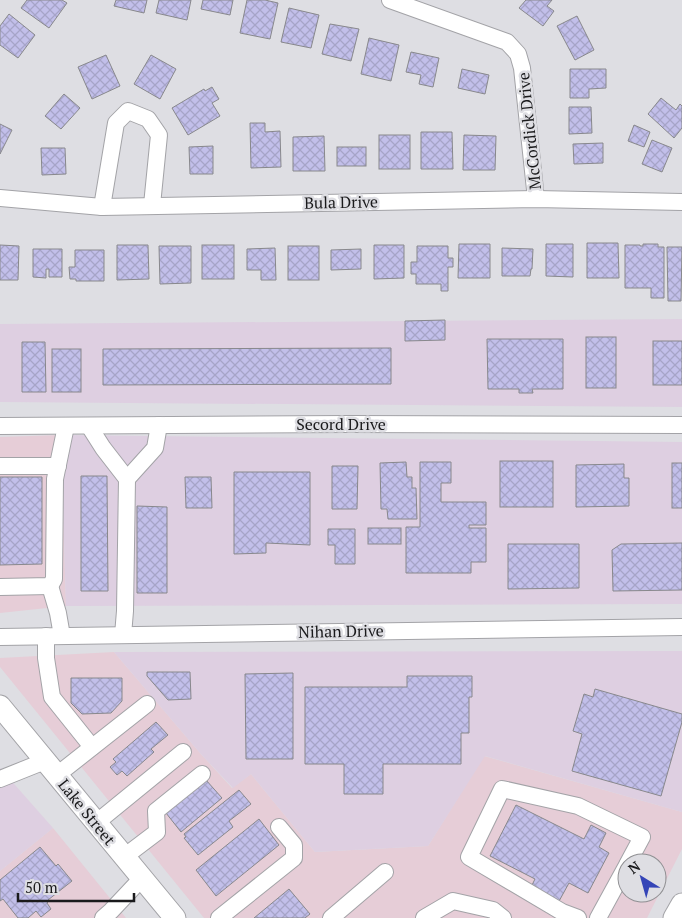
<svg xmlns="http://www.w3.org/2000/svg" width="682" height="918" font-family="'PT Serif',serif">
	<defs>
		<pattern id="building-cross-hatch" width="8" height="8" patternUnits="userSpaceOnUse" patternTransform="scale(1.25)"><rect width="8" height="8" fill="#c2bfea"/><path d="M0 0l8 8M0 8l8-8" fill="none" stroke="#a6a4c8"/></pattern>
	</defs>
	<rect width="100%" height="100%" fill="#dedee3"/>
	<g fill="#e6cdd7" fill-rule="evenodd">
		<path d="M61,435L66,606L0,613V437Z"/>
		<path d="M114,652L200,753L232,788L251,774L315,852L428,846L484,756L682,812V849L647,918H204L0,667V658ZM627,863H657V893H627Z"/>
		<path d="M53,828L126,918H0V871Z"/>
	</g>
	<g fill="#decfe1">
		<path d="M682,319V407L0,402V324Z"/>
		<path d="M61,435L682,442V604L66,606Z"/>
		<path d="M682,651V812L485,756L428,846L315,852L251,774L233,788L200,753L114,652Z"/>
		<path d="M0,768L53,828L0,871Z"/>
	</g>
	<g fill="url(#building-cross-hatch)" stroke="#88888c">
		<path d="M27,0H62L67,3L49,28L21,8Z"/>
		<path d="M116,0H147L144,13L114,6Z"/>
		<path d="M159,0H191L187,20L156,13Z"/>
		<path d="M203,0H233L230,15L201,9Z"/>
		<path d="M247,0H265L278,3L270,39L240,33Z"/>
		<path d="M526,0H552L547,6L554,11L543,26L519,8Z"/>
		<path d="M289,8L319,15L311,48L281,42Z"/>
		<path d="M9,14L35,35L18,58L0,45V26Z"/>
		<path d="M577,16L594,50L575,60L557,26Z"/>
		<path d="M330,24L359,29L351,61L322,54Z"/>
		<path d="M369,38L399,45L391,81L361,74Z"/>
		<path d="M411,52L439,58L433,87L419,84L421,75L406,72Z"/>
		<path d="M106,55L120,86L92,99L78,67Z"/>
		<path d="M151,55L176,69L160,99L134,84Z"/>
		<path d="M462,69L489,75L485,94L458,88Z"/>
		<path d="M570,69H606V88L589,89V98H570Z"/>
		<path d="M212,87L219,99L212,103L220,116L188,135L172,108L204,89L205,91Z"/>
		<path d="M64,94L80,108L61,129L45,116Z"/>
		<path d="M661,98L676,110L680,104L682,106V128L674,138L648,114Z"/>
		<path d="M569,107H591L592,133L569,134Z"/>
		<path d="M250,123H265V132L280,131L281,167L251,168Z"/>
		<path d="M0,124L12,130L0,154Z"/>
		<path d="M634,125L650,132L644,147L628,141Z"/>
		<path d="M421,132H452L453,169H421Z"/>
		<rect x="379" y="135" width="31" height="34"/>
		<path d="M464,135L496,136L495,170H463Z"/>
		<path d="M324,136L325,171H293V137Z"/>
		<path d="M652,140L672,148L662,172L642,164Z"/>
		<path d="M603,143V163L574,164L573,144Z"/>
		<path d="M213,146V174H190L189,147Z"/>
		<rect x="337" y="147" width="29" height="19"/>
		<path d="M41,148H65L66,174L42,175Z"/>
		<path d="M587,243H618L619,278H587Z"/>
		<path d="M459,244H490V278H458Z"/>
		<path d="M546,244H573V277L546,276Z"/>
		<path d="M643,244H658V247H664V298H651V288H625V245H640V246H643Z"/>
		<path d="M0,245L19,246L18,280H0Z"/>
		<path d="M117,245H148L149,279L117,280Z"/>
		<rect x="202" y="245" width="32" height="34"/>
		<path d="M374,245H404V278L374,279Z"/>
		<path d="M159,246H191V283L160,284Z"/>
		<rect x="288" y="246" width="31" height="34"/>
		<path d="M417,246H448V258H453V267H448V291H441V284H416V274H411V262H417Z"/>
		<path d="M667,247H682L681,301H668Z"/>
		<path d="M275,248L276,280H261V270H247V249Z"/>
		<path d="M502,248L533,249L532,269H531L530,276H502Z"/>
		<path d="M33,249H62V277H49V269H46V278L33,277Z"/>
		<path d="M361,249V269L331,270V250Z"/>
		<path d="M75,250H104V281H76V279H70L69,267H75Z"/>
		<path d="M445,320V340L405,341V321Z"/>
		<rect x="586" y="337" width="30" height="51"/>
		<path d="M487,339H563V389H532L533,393H519V389H488Z"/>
		<rect x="653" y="341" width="29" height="44"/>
		<path d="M22,342H45L46,392H22Z"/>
		<path d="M391,348V384L103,385V349Z"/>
		<rect x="52" y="349" width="29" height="43"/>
		<rect x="500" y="461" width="53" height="46"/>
		<path d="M406,462L407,477H412V488H416L417,519H388L387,509H381L380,463Z"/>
		<path d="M420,462H451V483H441V502H486V525H469V528H486V562H471V573H406V527H420Z"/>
		<rect x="672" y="463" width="10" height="45"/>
		<path d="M624,464V478H629V506L576,507V465Z"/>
		<path d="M332,466H358L357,509H332Z"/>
		<path d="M234,472H310V545L266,543V553L234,554Z"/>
		<path d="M81,476H107L108,591H81Z"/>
		<path d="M0,477H42V564L0,565Z"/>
		<path d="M185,477H211L212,508H186Z"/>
		<path d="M137,506L167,507V593H137Z"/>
		<rect x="368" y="528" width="33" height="16"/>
		<path d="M328,529H355V564H335V545H328Z"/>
		<path d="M682,543V590L613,591L612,550L621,544Z"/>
		<path d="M508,544H579V588L508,589Z"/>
		<path d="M147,672H190L191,699L168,700L147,676Z"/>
		<path d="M293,673V759H246L245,674Z"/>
		<path d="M407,676H472V697H469V733H461V764H383V794H344V764H305V687H407Z"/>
		<path d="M71,678H122V701L111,713L82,714L71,703Z"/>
		<path d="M595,689L682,714V722L661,796L572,771L582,734L573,731L584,694L593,697Z"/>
		<path d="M156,722L168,735L151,749L154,752L127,776L122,771L117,775L110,767L116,762L113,759Z"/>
		<path d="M206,780L222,798L181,832L166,813Z"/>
		<path d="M239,790L251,804L229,821L233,827L198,855L184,838L186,837L184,834Z"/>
		<path d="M516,805L584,839L591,825L606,833L599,847L609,853L588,893L569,883L558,903L530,889L535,879L490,856Z"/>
		<path d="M259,819L279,845L216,896L196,870Z"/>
		<path d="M40,847L56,866L58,864L72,881L48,900L49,901L47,903L51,909L41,917L36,911L28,918H18L3,899L0,901V880Z"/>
		<path d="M289,889L310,914L305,918H254Z"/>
	</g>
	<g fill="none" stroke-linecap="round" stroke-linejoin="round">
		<g stroke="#a3a3a7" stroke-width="18">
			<g id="minor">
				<path d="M390,0L507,42L518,54L522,68L536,199"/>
				<path d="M0,198L102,207L536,199L682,202"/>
				<path d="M102,207L116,123L128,111L148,119L159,135L152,205"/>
				<path d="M0,426L348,424L682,425"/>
				<path d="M89,426L103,448L127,479L125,611L123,635"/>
				<path d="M0,466H58"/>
				<path d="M127,479L155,448L159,425"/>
				<path d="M50,586L58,613L62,636"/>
				<path d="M0,587L50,586L54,579L55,479L66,426"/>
				<path d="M46,636V658L52,697L92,747"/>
				<path d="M0,637L682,627"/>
				<path d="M57,775L147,704"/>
				<path d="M0,779L45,761"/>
				<path d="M96,823L183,752"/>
				<path d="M124,857L157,832L156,811L202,774"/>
				<path d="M103,918L111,911L142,878"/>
				<path d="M219,918L294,858V845L279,827"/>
				<path d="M331,918L385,872"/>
				<path d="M424,918L453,901L493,910L503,918"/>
				<path d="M578,918L562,912L469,857L502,789L578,806L642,837L628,863"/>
				<path d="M598,918L627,865"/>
			</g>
		</g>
		<g stroke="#a3a3a7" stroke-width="23">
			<g id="major">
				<path d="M0,706L175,918"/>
				<path d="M674,918L682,904"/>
			</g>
		</g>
		<use href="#minor" stroke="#fff" stroke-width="16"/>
		<use href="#major" stroke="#fff" stroke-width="21"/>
	</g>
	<g text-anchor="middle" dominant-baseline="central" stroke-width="5" stroke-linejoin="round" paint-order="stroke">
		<g font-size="16" fill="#1a1a1c" stroke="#dedee3">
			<text transform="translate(529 131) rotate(-96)">McCordick Drive</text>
			<text transform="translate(341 202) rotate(-1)">Bula Drive</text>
			<text x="341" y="424">Secord Drive</text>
			<text transform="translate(341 631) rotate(-1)">Nihan Drive</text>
			<text transform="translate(87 812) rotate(51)">Lake Street</text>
		</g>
	</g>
	<g transform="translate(642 878) rotate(323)"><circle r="24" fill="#dedee3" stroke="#909093"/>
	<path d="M0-4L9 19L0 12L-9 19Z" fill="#3545b7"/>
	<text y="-8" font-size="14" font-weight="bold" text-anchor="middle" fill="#1a1a1c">N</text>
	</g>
	<path d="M18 893v8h116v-8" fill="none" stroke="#1a1a1c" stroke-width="2.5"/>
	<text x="25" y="893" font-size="15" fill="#1a1a1c" stroke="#dedee3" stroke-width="4" paint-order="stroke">50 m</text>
</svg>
